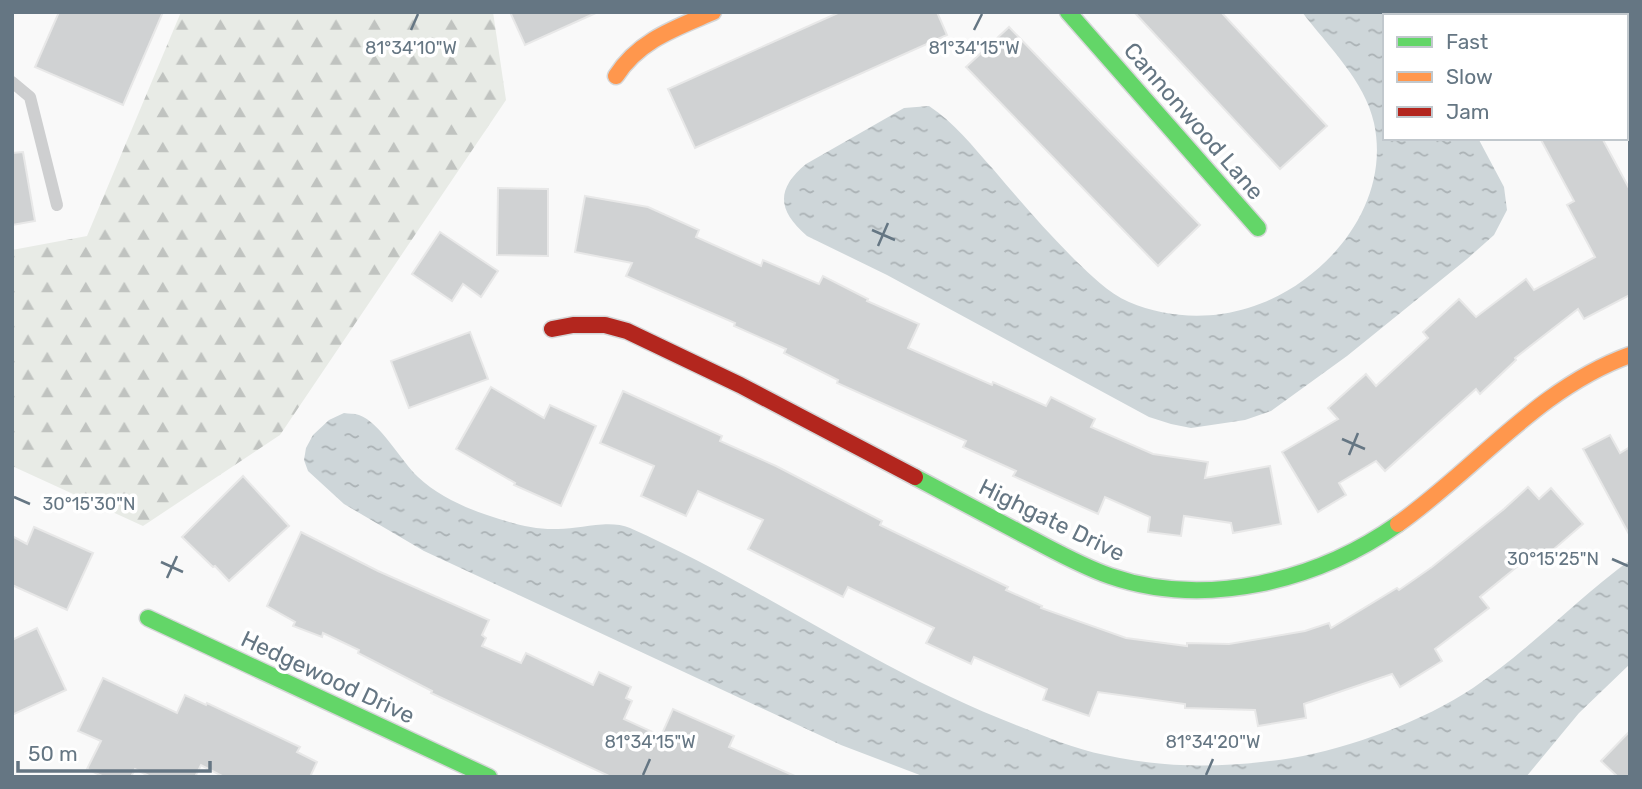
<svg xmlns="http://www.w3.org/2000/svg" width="1642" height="789" font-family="Rubik,sans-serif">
	<defs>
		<pattern id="forest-firs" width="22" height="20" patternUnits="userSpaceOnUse" patternTransform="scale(1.75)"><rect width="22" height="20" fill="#e8ebe6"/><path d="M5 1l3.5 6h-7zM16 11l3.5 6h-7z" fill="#c0c3c0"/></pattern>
		<pattern id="water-ripples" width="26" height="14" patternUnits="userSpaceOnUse" patternTransform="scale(1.75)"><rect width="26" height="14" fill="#ced6d9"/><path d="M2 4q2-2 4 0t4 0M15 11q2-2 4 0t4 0" fill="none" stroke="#abb2b5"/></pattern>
	</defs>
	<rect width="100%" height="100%" fill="#f9f9f9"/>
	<path fill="url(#forest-firs)" d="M181,12H493L506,100L280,435L143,526L12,466V250L87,236Z"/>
	<g fill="url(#water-ripples)">
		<path d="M1302,12H1409L1411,16H1385V138H1478L1504,187L1507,210L1494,235L1467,259L1347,356L1271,411L1245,420L1191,428L1171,424L1149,417L887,275L807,236C777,210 776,189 806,164L904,108L929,106C954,122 973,147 993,169C1019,200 1046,231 1075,260C1091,275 1108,293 1129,302C1166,318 1210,320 1248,308C1324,285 1392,206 1374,123C1365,81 1327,45 1302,12Z"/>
		<path d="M344,413C349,414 354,413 359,415C380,422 401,461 418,477C437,495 463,507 487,515C510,523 534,530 558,529C580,529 609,519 630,528C762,587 881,673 1016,725C1045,736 1074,749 1105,755C1167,769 1229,768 1292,758C1350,748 1424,721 1473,688C1529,650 1576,600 1630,560V664L1579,713L1526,777H925L841,745L424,551L344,504L308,471L304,460L306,448L313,435L329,420Z"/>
	</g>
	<g fill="#d0d2d3" stroke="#e8e8e8" stroke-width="2">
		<path d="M59,12H163L123,105L35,67Z"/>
		<path d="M510,12H598L525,45Z"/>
		<path d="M840,12H937L947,35L695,148L668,89Z"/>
		<path d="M1134,12H1221L1327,126L1280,169Z"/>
		<path d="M1009,27L1200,225L1158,266L966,67Z"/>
		<path d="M1540,138H1602L1630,190V295L1584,319L1578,309L1515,358L1516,360L1480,394L1476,389L1385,471L1376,461L1339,483L1346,495L1318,512L1282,452L1338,419L1328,408L1366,374L1376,386L1428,338L1423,332L1459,299L1476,317L1526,279L1534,290L1595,257L1567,205L1574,201Z"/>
		<path d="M23,152L35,221L12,225V153Z"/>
		<path d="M498,188L548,189V256L497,255Z"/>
		<path d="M585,196L648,207L699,230L696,237L761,266L763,260L819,284L823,276L868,299L867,301L919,324L908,348L992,385L993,382L1046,406L1051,397L1095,419L1091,427L1153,454L1208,462L1205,478L1270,466L1281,524L1233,533L1231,523L1184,516L1181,536L1148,532L1150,517L1105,497L1098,514L1013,476L1016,471L963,447L966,441L837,383L838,380L784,353L786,349L734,326L735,323L626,276L632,263L575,252Z"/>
		<path d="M440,232L498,271L481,297L463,284L452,301L412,274Z"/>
		<path d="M470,332L488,379L409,408L391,361Z"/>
		<path d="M491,387L544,418L550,405L596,426L561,506L514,485L515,483L456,449Z"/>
		<path d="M623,391L722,436L720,441L776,466L882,521L880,525L1008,587L1006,590L1042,606L1041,608L1126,638L1187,646V643L1229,644L1305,631L1329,623L1331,628L1397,588L1399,590L1432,567L1504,509L1528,487L1539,499L1551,488L1583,524L1546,556L1539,549L1480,597L1489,608L1435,649L1442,661L1400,687L1392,674L1304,704L1306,718L1258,726L1255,710L1185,708V704L1098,692L1089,716L1043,700L1047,689L974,657L971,664L926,643L934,628L848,587L843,597L748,549L763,520L698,491L686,516L641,496L654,466L600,443Z"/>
		<path d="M1610,435L1620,453L1630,447V536L1583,449Z"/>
		<path d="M243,476L289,526L229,581L215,566L213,567L182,537Z"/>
		<path d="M34,527L93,553L67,610L12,585V536L27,544Z"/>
		<path d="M301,532L378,571L489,620L482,635L486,638L482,646L521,663L526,653L593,685L599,672L631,687L626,698L632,701L624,719L661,736L673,709L734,736L729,747L797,777H611L431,693L432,691L358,653L359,650L323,633L322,637L293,626L295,622L267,606Z"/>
		<path d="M37,628L66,690L12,715V640Z"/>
		<path d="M103,678L177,713L185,695L206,705L207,703L300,747L297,752L317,762L310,777H224L201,765L195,777H151L135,769L131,777H104L87,769L101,741L78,731Z"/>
		<path d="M1630,731V777H1618L1601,761Z"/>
	</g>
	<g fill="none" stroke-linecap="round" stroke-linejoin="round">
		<g stroke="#d5d6d7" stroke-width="19">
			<g id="fast">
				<path d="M1068,12L1258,228"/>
				<path d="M915,477C953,497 990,517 1028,537C1055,551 1081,566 1110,576C1206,609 1317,581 1398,524"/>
				<path d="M148,618L489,777"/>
			</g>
		</g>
		<g stroke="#d5d6d7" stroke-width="19">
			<g id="slow">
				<path d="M616,76C639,40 676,28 713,12"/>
				<path d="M1398,524C1476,469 1538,388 1630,355"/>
			</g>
		</g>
		<g stroke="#d5d6d7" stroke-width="19">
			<path id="jam" d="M552,329L573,325H605L627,331L740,385L915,477"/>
		</g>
		<path stroke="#cecfd0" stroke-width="12" d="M12,82L30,97L57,205"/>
		<g stroke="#cecfd0" stroke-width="23">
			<path d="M1593,12L1595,16"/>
			<path d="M1626,73L1630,80"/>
		</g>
		<use href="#fast" stroke="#63d668" stroke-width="16"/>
		<use href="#slow" stroke="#ff974d" stroke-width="16"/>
		<use href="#jam" stroke="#b3261e" stroke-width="16"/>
	</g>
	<path fill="none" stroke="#657683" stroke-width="2.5" d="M411,30L418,14M974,30L982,14M872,230L895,240M878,246L888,223M1342,439L1365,449M1349,455L1358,433M14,497L30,504M1612,559L1628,566M161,562L183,572M167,578L177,556M643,775L650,759M1206,775L1213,759"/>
	<g text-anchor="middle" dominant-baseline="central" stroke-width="7" stroke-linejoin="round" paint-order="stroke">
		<g font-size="23" fill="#657683" stroke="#fff">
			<text transform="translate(1194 121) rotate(49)">Cannonwood Lane</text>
			<text transform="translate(1052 520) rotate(26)">Highgate Drive</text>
			<text transform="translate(328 677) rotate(25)">Hedgewood Drive</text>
		</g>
	</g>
	<g font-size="18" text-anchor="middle" fill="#657683" stroke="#fff" stroke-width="7" stroke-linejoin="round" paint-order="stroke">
		<text x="411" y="54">81°34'10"W</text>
		<text x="974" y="54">81°34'15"W</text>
		<text x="89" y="510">30°15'30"N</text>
		<text x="1553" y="565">30°15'25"N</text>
		<text x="650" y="748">81°34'15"W</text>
		<text x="1213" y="748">81°34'20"W</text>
	</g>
	<rect width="1642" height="789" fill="none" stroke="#657683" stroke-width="28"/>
	<rect x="1383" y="14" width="245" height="126" fill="#ffffff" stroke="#c1c8cd" stroke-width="2"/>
	<rect x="1397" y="37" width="35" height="10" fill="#63d668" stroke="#c1c8cd" stroke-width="2"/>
	<text x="1446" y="49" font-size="21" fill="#657683">Fast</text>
	<rect x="1397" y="72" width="35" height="10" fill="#ff974d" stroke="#c1c8cd" stroke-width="2"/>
	<text x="1446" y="84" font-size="21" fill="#657683">Slow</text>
	<rect x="1397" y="107" width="35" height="10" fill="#b3261e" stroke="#c1c8cd" stroke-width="2"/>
	<text x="1446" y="119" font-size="21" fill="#657683">Jam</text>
	<path d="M18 761v10h192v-10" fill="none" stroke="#657683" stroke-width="3.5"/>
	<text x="28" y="761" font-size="21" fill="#657683" stroke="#ffffff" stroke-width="5" paint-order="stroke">50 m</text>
</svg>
